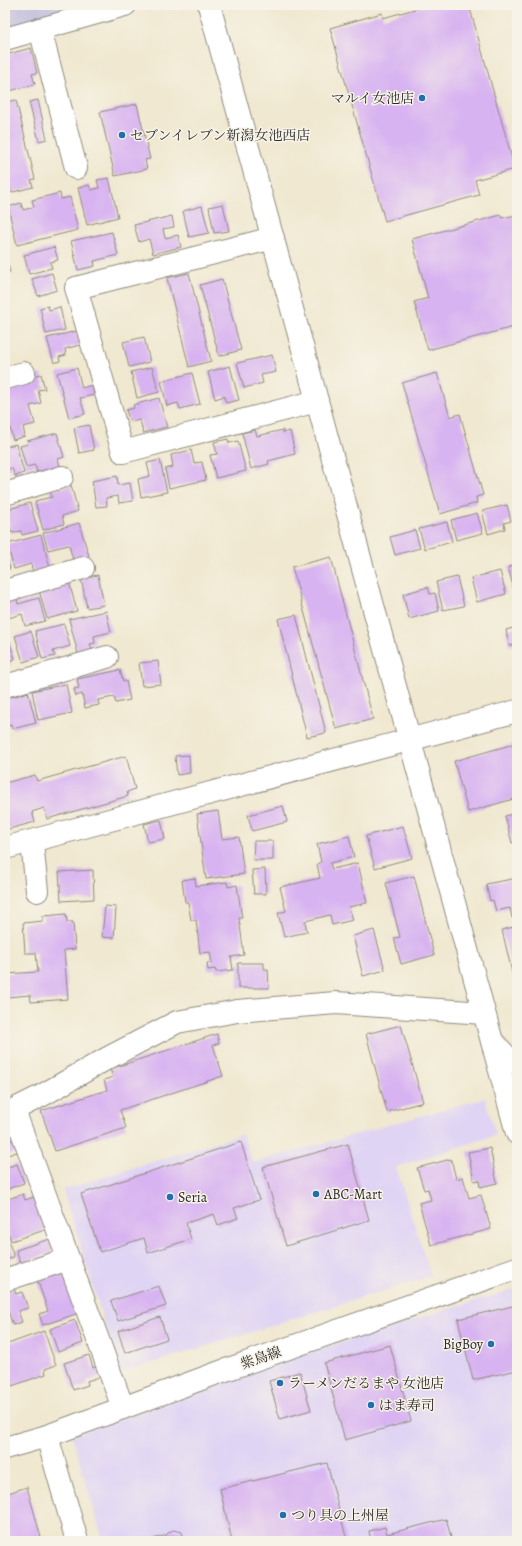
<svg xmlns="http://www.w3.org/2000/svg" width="522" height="1546" font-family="Alegreya,'Noto Serif JP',serif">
	<rect width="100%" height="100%" fill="#f7f3e8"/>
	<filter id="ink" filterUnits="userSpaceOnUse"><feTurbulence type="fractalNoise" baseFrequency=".025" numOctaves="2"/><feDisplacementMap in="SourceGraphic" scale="8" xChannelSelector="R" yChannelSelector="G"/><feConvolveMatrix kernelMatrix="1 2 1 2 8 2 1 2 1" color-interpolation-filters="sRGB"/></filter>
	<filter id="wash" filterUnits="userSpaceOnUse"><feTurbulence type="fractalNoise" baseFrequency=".012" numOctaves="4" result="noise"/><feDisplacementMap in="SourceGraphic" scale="16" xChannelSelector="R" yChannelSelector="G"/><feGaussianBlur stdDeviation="0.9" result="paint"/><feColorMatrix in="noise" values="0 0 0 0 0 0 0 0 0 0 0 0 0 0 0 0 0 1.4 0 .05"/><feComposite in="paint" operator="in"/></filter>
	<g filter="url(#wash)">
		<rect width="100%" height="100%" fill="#f0e8d0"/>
		<g fill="#e0d4f4">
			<path d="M485,1098L496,1135L396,1167L431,1276L120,1373L63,1190L242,1134L253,1163Z"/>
			<path d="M517,1288V1541H103L72,1436L310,1352Z"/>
		</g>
		<path fill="#c4c0db" d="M5,5H95L5,29Z"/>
		<g id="blocks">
			<g fill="#d8b3f1">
				<path d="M429,5H469L515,169L475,180L479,195L385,221L330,28L382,13L383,18Z"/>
				<path d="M31,48L37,73L32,74L35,84L6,92L5,55Z"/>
				<path d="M16,100L35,179L31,180L33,187L5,194V102Z"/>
				<path d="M38,100L47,139L39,141L29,102Z"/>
				<path d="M137,104L150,159L145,160L147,169L115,176L100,112Z"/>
				<path d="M109,178L118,217L87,225L78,188L89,185L91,190L99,188L97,180Z"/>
				<path d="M60,193L61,199L70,197L78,230L17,245L8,207L21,203L23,210L34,207L32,200Z"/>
				<path d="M223,204L229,231L214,233L209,207Z"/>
				<path d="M202,206L209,233L189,237L183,211Z"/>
				<path d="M501,215L502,218L516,215L517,219V326L428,350L414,302L428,298L412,239Z"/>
				<path d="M172,216L174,227L163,229L165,238L178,235L181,247L153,254L149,239L139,242L134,225Z"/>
				<path d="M112,232L118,255L94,261L95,266L78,270L71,241Z"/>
				<path d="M54,247L58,260L50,262L52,268L29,274L24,255Z"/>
				<path d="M5,255L10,272L5,273Z"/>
				<path d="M52,273L57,290L38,296L32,279Z"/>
				<path d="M189,273L211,361L189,367L167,278Z"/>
				<path d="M222,279L241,350L219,356L200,285Z"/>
				<path d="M48,306L49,310L60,307L65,330L46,334L40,308Z"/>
				<path d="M77,331L80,345L65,349L66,355L59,357L60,361L54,363L47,338Z"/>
				<path d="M144,337L150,362L129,367L123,342Z"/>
				<path d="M272,355L276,372L261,375L263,383L244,388L237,363Z"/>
				<path d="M230,366L239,400L226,403L224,396L215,399L208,372Z"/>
				<path d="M152,367L159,392L137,398L131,372Z"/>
				<path d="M77,368L82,388L92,385L94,395L80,398L85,414L69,418L57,373Z"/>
				<path d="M192,373L200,404L180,409L178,403L167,406L161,381Z"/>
				<path d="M437,373L450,417L460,414L483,495L476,497L477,503L440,514L402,383Z"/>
				<path d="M41,374L45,389L38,390L41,403L30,406L35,424L23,427L25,436L13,440L5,407V387L29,377Z"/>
				<path d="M159,398L167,427L143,433L140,420L130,422L126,410L134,408L133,405Z"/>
				<path d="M89,425L94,450L79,453L74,428Z"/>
				<path d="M255,430L257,436L283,430V433L290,431L295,454L268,461L269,464L251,469L242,433Z"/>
				<path d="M57,433L64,457L58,459L60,466L37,472L35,465L26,467L20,446L28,444L27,441Z"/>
				<path d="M228,439L229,443L238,441L246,471L216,478L210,455L217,454L214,442Z"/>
				<path d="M16,444L24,473L15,476L12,468L5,470V447Z"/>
				<path d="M191,450L194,463L202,462L206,480L169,488L165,469L173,467L171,455Z"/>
				<path d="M160,460L167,492L141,497L138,479L150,476L147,463Z"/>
				<path d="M117,476L118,485L130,483L133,501L119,503L118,496L106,498L107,506L96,507L92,481Z"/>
				<path d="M71,485L78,511L62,516L64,524L43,530L35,501L52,497L50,491Z"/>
				<path d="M30,503L38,531L22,535L21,531L12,533L5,510Z"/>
				<path d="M507,505L511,521L504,523L505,529L488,534L482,511Z"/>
				<path d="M477,513L483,533L456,540L451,520Z"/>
				<path d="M447,522L452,542L425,549L419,529Z"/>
				<path d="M79,523L89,556L73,560L69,545L48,550L43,533Z"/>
				<path d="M415,530L420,548L395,555L390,537Z"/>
				<path d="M41,535L50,568L33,573L31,564L14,569L7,544Z"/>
				<path d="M5,549L10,569L5,570Z"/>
				<path d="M331,557L373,719L336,729L292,567Z"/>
				<path d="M517,565V589L514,590L508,567Z"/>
				<path d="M500,571L506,594L477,602L471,578Z"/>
				<path d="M98,575L104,605L87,608L81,578Z"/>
				<path d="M457,577L464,606L443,610L436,582Z"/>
				<path d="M69,582L77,611L47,619L39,590Z"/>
				<path d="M428,587L430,594L435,593L439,611L409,619L403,594Z"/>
				<path d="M16,595L18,604L39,598L45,621L25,626L22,614L5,619V598Z"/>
				<path d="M106,611L111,632L94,636L95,643L90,644L92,650L78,654L69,619Z"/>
				<path d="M296,615L326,733L307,737L278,619Z"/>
				<path d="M64,624L70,646L53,651L55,656L42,659L35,631Z"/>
				<path d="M517,627V644L509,646L506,630Z"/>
				<path d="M31,631L39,657L23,662L15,636Z"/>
				<path d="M8,637L15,659L10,661V665L5,667V638Z"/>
				<path d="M158,661L161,684L142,686L139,663Z"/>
				<path d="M120,670L123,681H126L130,700L116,703L114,697L98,700L99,705L85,708L82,694L76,696L74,689L79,688L77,679Z"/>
				<path d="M66,684L72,713L38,720L32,691Z"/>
				<path d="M28,692L36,723L12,729L11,725L5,727V694L10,693L12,697Z"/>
				<path d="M517,743V798L468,812L454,761Z"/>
				<path d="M189,755L190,773L177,775L175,756Z"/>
				<path d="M126,756L135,789L127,792L128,796L47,819L44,808L32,812L35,822L5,830V783L35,775L37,781Z"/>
				<path d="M283,806L287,822L252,831L248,815Z"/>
				<path d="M218,811L222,839L239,837L244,874L206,879L197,814Z"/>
				<path d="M517,813V842L512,843L505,816Z"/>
				<path d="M161,820L165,839L148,842L144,824Z"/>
				<path d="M403,826L412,858L375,868L366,836Z"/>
				<path d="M349,836L354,857L330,863L332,869L358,863L367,903L349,907L353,920L332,925L330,915L305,921L307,932L284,937L278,913L286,911L280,887L320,878L317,864L321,862L317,844Z"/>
				<path d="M254,841H273V860H253Z"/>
				<path d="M265,869L266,894H254L252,870Z"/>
				<path d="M93,870L94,899L61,901L59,872Z"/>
				<path d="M414,876L434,955L401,964L394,938L400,937L386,883Z"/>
				<path d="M195,878L196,886L227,882L228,887L237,885L242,918H239L244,955L231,957L233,970L216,972L215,969L208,970L207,963H212L210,952L200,953L196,920H191L188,902H185L182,880Z"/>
				<path d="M517,878V917L512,918L510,908L496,911L493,900L490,901L486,884Z"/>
				<path d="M105,906L116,907L114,938L102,937Z"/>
				<path d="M66,914L67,922H73L75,949L64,950L68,999L31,1002L30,995L8,997L6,974L38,972L36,953H25L23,923L43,921V916Z"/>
				<path d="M517,926V989H516L502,930Z"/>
				<path d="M374,930L385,970L363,976L353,936Z"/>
				<path d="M238,963H264V969H268L269,988H238Z"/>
				<path d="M401,1025L423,1102L387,1112L366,1034Z"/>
				<path d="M217,1034L219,1043L213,1045L223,1076L120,1110L126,1128L55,1151L41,1111L107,1090L104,1080L113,1077L110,1069Z"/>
				<path d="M10,1120L15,1135L9,1137L10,1141L19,1138L23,1150L5,1156V1122Z"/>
				<path d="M241,1142L259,1200L234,1208L238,1218L218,1225L214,1214L186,1223L191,1239L148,1253L144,1238L100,1252L81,1194Z"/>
				<path d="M348,1144L369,1220L286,1246L263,1167Z"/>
				<path d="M490,1148L497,1183L480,1187L479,1180L474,1181L468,1152Z"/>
				<path d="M451,1159L456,1179L463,1177L469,1198L481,1195L491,1229L431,1245L419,1203L431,1200L428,1189L424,1190L417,1168Z"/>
				<path d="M17,1164L24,1183L5,1190V1168Z"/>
				<path d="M23,1194L25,1200L37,1196L48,1229L11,1241L5,1223V1200Z"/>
				<path d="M6,1235L14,1257L5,1260V1236Z"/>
				<path d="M50,1239L54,1252L20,1263L16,1250Z"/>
				<path d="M67,1269L82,1312L43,1325L39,1314L48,1311L37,1279Z"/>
				<path d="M159,1286L166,1306L118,1321L111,1301Z"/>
				<path d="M14,1289L16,1294L22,1292L28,1308L18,1311L22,1322L13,1325L5,1303V1292Z"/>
				<path d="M517,1305V1370L473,1380L458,1319Z"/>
				<path d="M160,1317L167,1339L125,1353L118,1331Z"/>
				<path d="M75,1320L83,1343L58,1352L50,1329Z"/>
				<path d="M44,1331L56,1365L45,1369L46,1374L12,1386L10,1380L5,1381V1345Z"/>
				<path d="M390,1345L411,1421L345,1440L324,1363Z"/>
				<path d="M89,1355L93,1368L101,1365L105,1375L87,1381L88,1385L73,1390L64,1363Z"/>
				<path d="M300,1372L311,1410L280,1419L269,1381Z"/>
				<path d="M327,1463L347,1541H232L220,1489Z"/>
				<path d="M27,1487L42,1541H7L5,1534V1494Z"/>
				<path d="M446,1519L452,1541H371L369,1531L385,1527L387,1534Z"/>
				<path d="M173,1530L182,1532L184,1541H146L167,1535L168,1533Z"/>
			</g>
		</g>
	</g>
	<g filter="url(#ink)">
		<use href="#blocks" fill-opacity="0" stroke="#8e8a7e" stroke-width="1"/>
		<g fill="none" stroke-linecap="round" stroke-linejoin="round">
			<g stroke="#8e8a7e" stroke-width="24">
				<g id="minor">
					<path d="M209,5L517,1133"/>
					<path d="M40,29L76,168"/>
					<path d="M5,39L125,5"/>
					<path d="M273,238L76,288L123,452L317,401"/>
					<path d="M5,378L24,373"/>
					<path d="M5,494L62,477"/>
					<path d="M5,591L83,568"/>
					<path d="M5,686L107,657"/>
					<path d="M32,842L37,891"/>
					<path d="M5,848L517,711"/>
					<path d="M492,1041L510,1060L517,1063"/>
					<path d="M14,1110L123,1408"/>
					<path d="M5,1114L41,1096L106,1059L177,1022L237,1011L336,1003L484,1013"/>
					<path d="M5,1280L68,1259"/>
					<path d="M47,1436L77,1541"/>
					<path d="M5,1448L47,1436L220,1372L517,1268"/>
				</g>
			</g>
			<use href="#minor" stroke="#fff" stroke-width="22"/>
		</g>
	</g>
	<g fill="#1f6fb2" stroke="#f7f3e8" stroke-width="1.5">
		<circle cx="422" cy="98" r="4"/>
		<circle cx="122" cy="135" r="4"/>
		<circle cx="316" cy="1194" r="4"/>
		<circle cx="170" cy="1197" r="4"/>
		<circle cx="491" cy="1344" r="4"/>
		<circle cx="280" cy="1383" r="4"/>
		<circle cx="371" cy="1405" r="4"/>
		<circle cx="283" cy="1515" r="4"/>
	</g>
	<g text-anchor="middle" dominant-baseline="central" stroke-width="3" stroke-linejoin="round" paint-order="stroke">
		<g font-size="14" fill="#2b2b2b" stroke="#f7f3e8" text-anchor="start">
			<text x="414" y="98" text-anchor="end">マルイ女池店</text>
			<text x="130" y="135">セブンイレブン新潟女池西店</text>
			<text x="324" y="1194">ABC-Mart</text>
			<text x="178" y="1197">Seria</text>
			<text x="483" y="1344" text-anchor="end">BigBoy</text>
			<text x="288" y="1383">ラーメンだるまや 女池店</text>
			<text x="379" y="1405">はま寿司</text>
			<text x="291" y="1515">つり具の上州屋</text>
		</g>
		<g font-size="14" fill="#2b2b2b" stroke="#f7f3e8">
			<text transform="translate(261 1358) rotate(-19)">紫鳥線</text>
		</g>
	</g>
	<rect width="522" height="1546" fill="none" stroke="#f7f3e8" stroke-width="20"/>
</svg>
